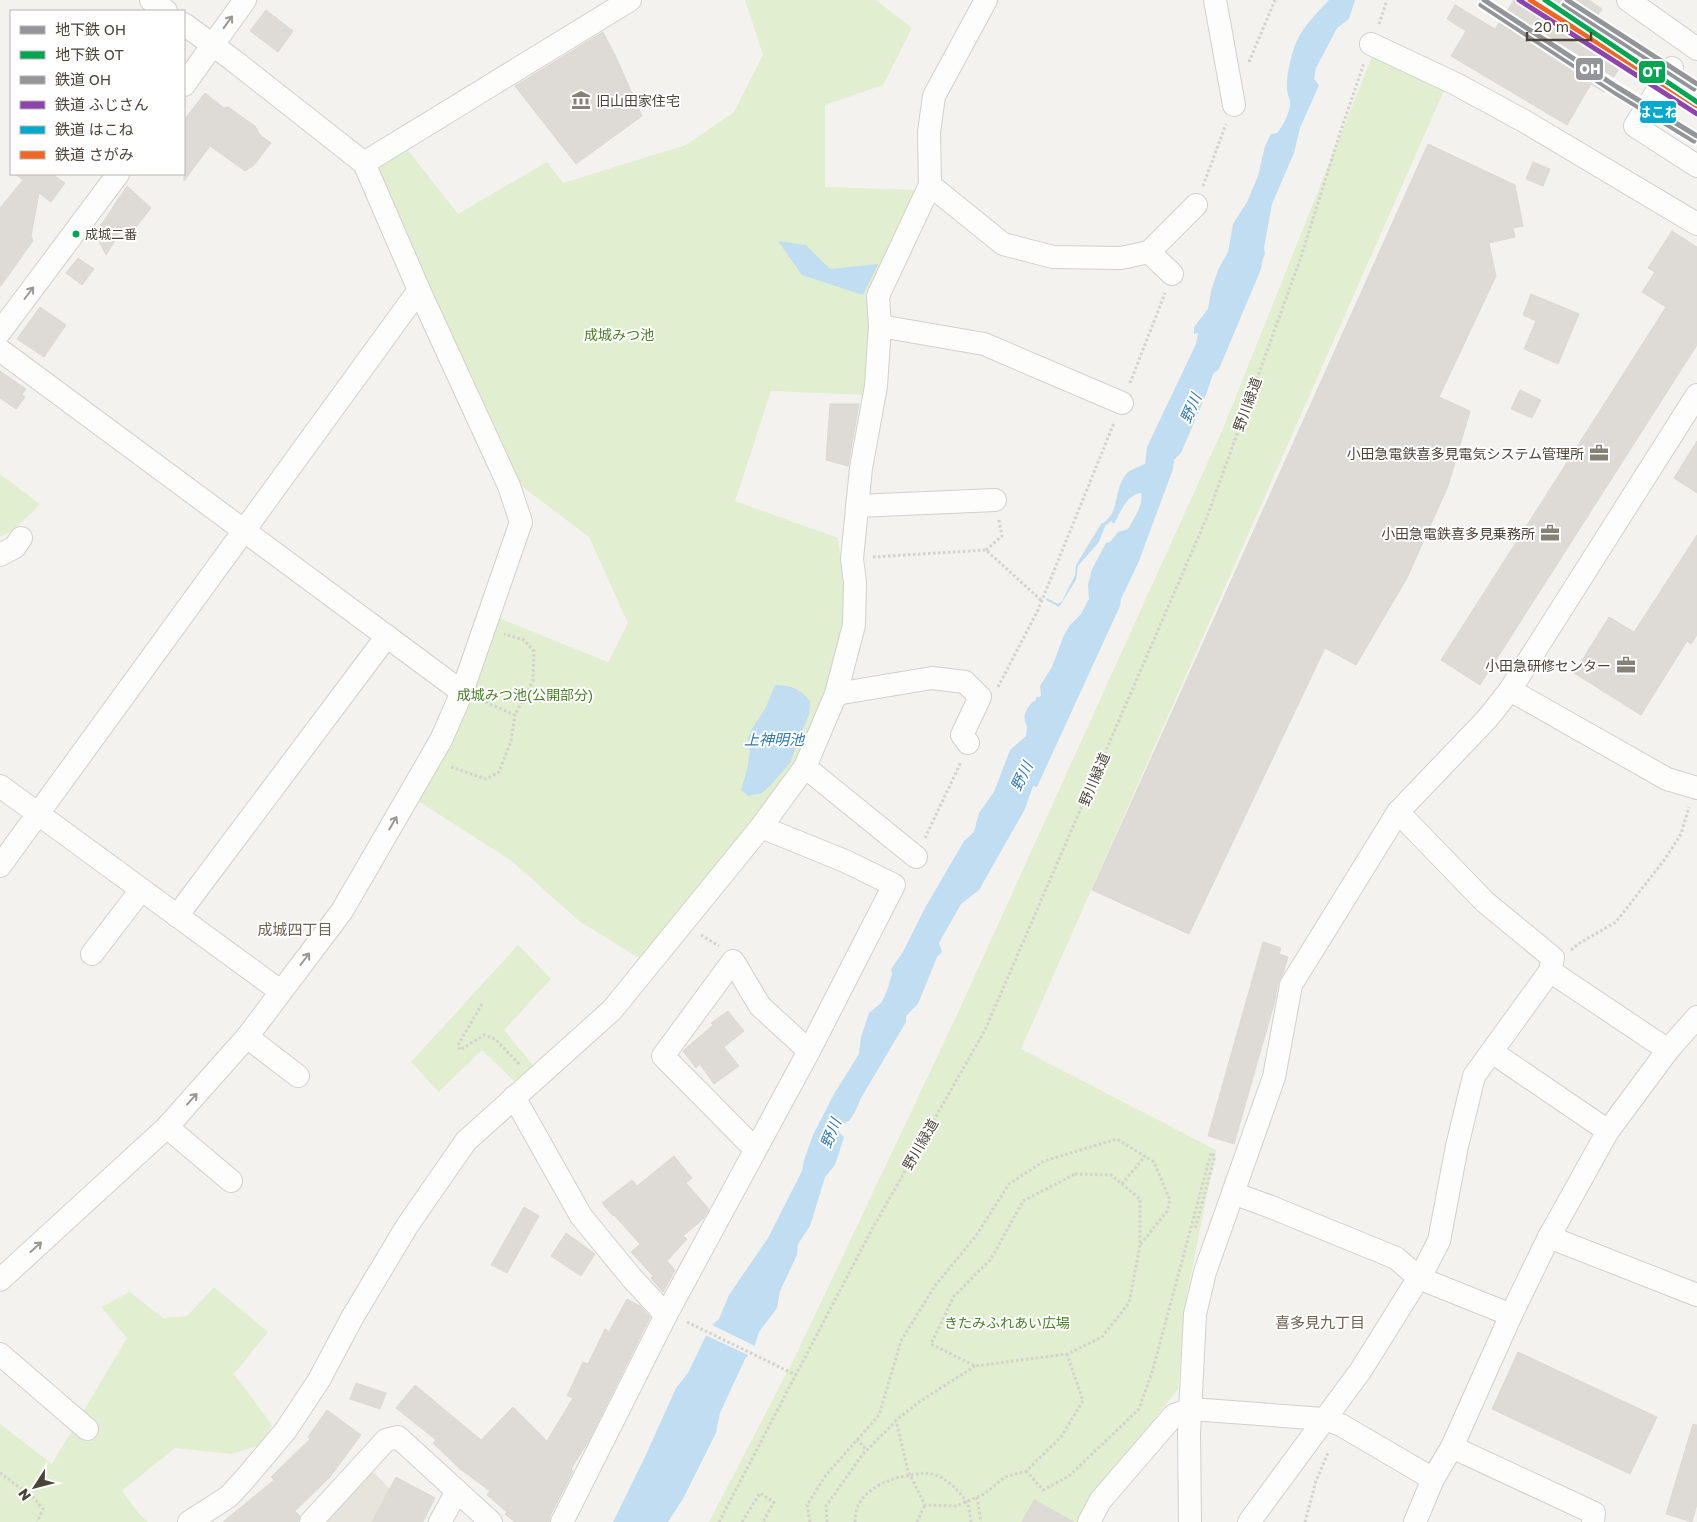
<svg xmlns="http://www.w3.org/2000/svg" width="1697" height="1522" font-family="'Golos Text','Noto Sans JP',sans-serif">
	<rect width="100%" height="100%" fill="#f4f2ee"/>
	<path fill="#e7e4dc" d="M370,1468L409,1510L403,1522H326Z"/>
	<g fill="#e1eecf">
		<path d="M745,0H876L912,28L883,85L825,105V187L919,190L902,232L864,395L771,391L735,501L838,538L849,640L834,709L652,966L579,921L513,862L409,795L489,614L608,662L628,623L589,537L503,472L376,170L407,149L458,214L547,162L563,183L686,145L734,112L763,55Z"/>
		<path d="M1373,54L1446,86L1021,1049L1216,1150L1184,1309L1178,1389L1092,1497L1078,1522H709L796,1355L956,1017L1222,431Z"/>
		<path d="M0,474L40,504C32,512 11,535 0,536Z"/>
		<path d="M518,945L551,979L504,1030L536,1069L516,1083L482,1050L439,1092L411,1062Z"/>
		<path d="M214,1287L268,1332L234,1374L272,1425L260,1445L231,1454L175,1448L122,1491L140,1515L148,1522H0V1424L52,1464L127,1338L101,1307L130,1292L163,1318L187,1316Z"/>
	</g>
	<g fill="#c0ddf1">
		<path d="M1329,0H1355L1349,19L1337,28L1316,68L1314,79L1319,85L1300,128L1294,153L1272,204L1264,248L1265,254L1263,258L1261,269L1219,369L1213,374L1207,392L1181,453L1174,460L1173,469L1139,561L1121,599L1120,606L1037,787L1033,786L1025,809L979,890L961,904L939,943L942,952L937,957L918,1004L906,1016V1022L861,1098L855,1112L849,1121L842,1124L839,1132L844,1137L835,1165L825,1177L810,1226L798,1244L797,1255L780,1291L777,1308L759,1332L754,1348L745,1359L720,1413L716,1433L684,1497L668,1522H613L644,1459L676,1388L688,1373L710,1327L719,1319L729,1295L768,1238L802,1171L804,1160L813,1135L834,1094L859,1054L861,1037L869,1013L882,1002L888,988L892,974L891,969L903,952L925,908L964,841L974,832L979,813L994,792L1010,750L1026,736L1027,726C1021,717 1027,705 1036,700V697H1040L1041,695L1040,686L1052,667L1064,635L1070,625L1081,614L1089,599L1088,585L1092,569L1106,543L1110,542L1118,532L1128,529C1134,518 1144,505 1141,493C1127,494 1120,513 1114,524L1111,521L1105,526L1099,542L1078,566L1076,580L1059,607L1046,600L1047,598L1058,604L1062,601L1075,575L1076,565L1101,524C1121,514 1113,488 1127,473C1132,469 1140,466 1145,464L1147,447L1196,344L1198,333L1194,334V327L1208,309L1211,291L1218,270L1228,252L1233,224L1247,202L1258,176L1265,146L1271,134L1277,133C1283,126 1291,111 1290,101C1289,97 1287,93 1287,89C1286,77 1290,63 1293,51C1299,30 1315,15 1329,0Z"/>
		<path d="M778,241L806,245L830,269L878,264L863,295L802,275Z"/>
		<path d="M775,685C791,685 802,689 810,702L809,714L790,763L770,786L762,793L749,796L741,790L747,770L750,751L748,738L752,729L766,707Z"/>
	</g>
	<path fill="#f4f2ee" d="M710,1324L757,1347L756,1350L750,1356L703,1334Z"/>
	<g fill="#dedbd6" stroke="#dcd9d4">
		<path d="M1514,0H1589L1602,9L1584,37L1623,63L1604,92L1591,84L1567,125L1451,56L1466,31L1447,19L1455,5L1495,29Z"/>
		<path d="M266,10L293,31L278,52L250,31Z"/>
		<path d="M603,32L615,55L642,116L576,164L515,86Z"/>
		<path d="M205,93L224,108L228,107L255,126L260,135L271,143L254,165L245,171L210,146L184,181V120Z"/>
		<path d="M1428,144L1515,185L1523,226L1513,228L1515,237L1489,243L1496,276L1439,397L1470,411L1448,486L1407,578L1356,665L1325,648L1189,934L1092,890Z"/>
		<path d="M1533,162L1550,169L1543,186L1526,179Z"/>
		<path d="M15,174H52L65,183L51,202L39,193L31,236L33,241L0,287V208L23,180Z"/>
		<path d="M127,186L151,208L132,232L124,226L106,255L94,231L103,222Z"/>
		<path d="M1672,231L1697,247V345L1480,685L1441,660L1666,307L1642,292L1655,272L1648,268Z"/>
		<path d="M78,258L94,269L82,285L66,273Z"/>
		<path d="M1531,294L1579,314L1558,364L1524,349L1536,321L1523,315Z"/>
		<path d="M40,307L66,325L44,357L17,339Z"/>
		<path d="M0,371L26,389L22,394L25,397L16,409L0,398Z"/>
		<path d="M1520,390L1541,400L1532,418L1511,409Z"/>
		<path d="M830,404H859L848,466L826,460Z"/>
		<path d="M1697,441V493L1674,478Z"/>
		<path d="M1697,535V635L1691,644L1687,641L1641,715L1574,673L1609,617L1634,632Z"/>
		<path d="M1263,942L1281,948L1279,954L1288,957L1283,973L1278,983L1274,1004L1234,1144L1208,1136Z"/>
		<path d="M728,1011L744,1031L724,1047L739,1066L714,1084L700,1064L696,1068L683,1051L713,1025L711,1023Z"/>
		<path d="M674,1156L692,1178L686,1183L709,1209L703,1219L683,1236L687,1239L667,1261L675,1270L663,1292L651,1278L653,1276L631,1252L640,1244L614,1215L613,1216L602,1203L632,1180L637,1186Z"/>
		<path d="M524,1207L539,1216L507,1273L491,1265Z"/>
		<path d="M566,1233L595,1254L581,1276L551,1256Z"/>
		<path d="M627,1299L640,1306L650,1317L589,1440L571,1469L573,1471L550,1516L549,1522H515L505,1514L507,1512L487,1495L490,1491L460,1469L433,1443L436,1440L396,1408L415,1385L481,1440L513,1407L547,1441L573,1398L567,1396L583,1362L588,1364L605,1329L609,1332Z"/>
		<path d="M1518,1352L1657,1417L1630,1474L1492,1409Z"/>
		<path d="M356,1383L386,1393L380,1409L350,1399Z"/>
		<path d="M327,1410L361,1435L330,1477L295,1511L300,1516L298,1522H223L274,1480L271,1477L310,1439L308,1437Z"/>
		<path d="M1693,1424L1697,1425V1504L1692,1522L1666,1514Z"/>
		<path d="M396,1477L435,1498L423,1522H372Z"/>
		<path d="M1034,1500L1074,1522H1022Z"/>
	</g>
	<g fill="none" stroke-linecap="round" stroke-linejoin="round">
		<g stroke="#d2d0cb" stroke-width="24">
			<g id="minor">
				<path d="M151,0L166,11"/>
				<path d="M1215,0L1234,105"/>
				<path d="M1628,0L1697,49"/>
				<path d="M1371,44L1456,84L1524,121L1697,224"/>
				<path d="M1672,68L1635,126L1697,166"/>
				<path d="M184,85L245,0"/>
				<path d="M364,163L630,0"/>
				<path d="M930,185L1003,244L1053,257L1121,258L1149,252L1196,205"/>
				<path d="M1149,252L1172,274"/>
				<path d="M880,326L984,344L1122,403"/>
				<path d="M0,332L118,174"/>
				<path d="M0,350L462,692"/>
				<path d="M857,506L995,500"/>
				<path d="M0,555L15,547L21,538"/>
				<path d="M1510,690L1667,779L1697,788"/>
				<path d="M836,694L932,678L965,682L980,697L962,735L968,743"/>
				<path d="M805,767L916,857"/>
				<path d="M0,786L280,991"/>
				<path d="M0,866L419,290"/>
				<path d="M177,916L387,636"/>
				<path d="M92,954L141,890"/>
				<path d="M1550,971L1668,1050"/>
				<path d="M247,1037L298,1076"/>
				<path d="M1492,1052L1608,1131"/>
				<path d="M514,1097L581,1216L631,1277L666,1315"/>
				<path d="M167,1127L231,1181"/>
				<path d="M755,1149L663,1056L733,961L760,1006L809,1051"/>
				<path d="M1233,1193L1271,1207L1396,1258L1419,1278L1511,1315"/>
				<path d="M1549,1237L1697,1295"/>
				<path d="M0,1280L167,1127L247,1037L342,911L441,740L462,692L521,522L509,486L419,290L364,163L233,60L184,24"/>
				<path d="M0,1354L87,1429"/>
				<path d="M1452,1447L1594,1513L1593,1522"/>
				<path d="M189,1522L228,1497L244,1480L286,1430L319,1380L352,1318L407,1226L466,1141L612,1010L761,827L805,767L836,694L854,625L855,582L852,559L861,468L876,386L880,326L878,296L930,185L929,132L934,96L986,0"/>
				<path d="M311,1522L386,1440L398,1437L491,1522"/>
				<path d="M440,1522L457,1491"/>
				<path d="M562,1522L666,1315L809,1051L894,885L845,861L761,827"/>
				<path d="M1089,1522L1100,1501L1174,1415L1191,1409L1324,1419L1341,1425L1433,1479"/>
				<path d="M1190,1522L1189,1433L1195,1314L1205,1272L1274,1077L1291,985L1398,812L1487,719L1510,690L1697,395"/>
				<path d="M1249,1522L1361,1370L1426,1266L1439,1241L1457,1146L1474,1076L1550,971L1553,958L1485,902L1398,812"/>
				<path d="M1415,1522L1433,1479L1452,1447L1511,1315L1549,1237L1608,1131L1668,1050L1697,1017"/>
			</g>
		</g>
		<g stroke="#d3d2cc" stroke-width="3" stroke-dasharray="2.5 2.5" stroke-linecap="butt">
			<path d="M1379,24L1387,0"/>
			<path d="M1249,62L1275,0"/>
			<path d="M1203,186L1226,124"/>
			<path d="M1130,383L1165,293"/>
			<path d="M986,550L1002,536L999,520"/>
			<path d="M873,557L986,550L1042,601"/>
			<path d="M998,687L1038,610L1114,423"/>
			<path d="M481,700L515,715L533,681L534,651L524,640L504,634"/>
			<path d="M451,767L486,779L499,772L511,741L515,715"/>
			<path d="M925,838L961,762"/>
			<path d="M701,935L719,946"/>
			<path d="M1571,950L1578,944L1616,922L1665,859L1681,834L1689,807"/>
			<path d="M482,1004L458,1045L460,1050L484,1035L495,1039L520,1065"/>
			<path d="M1075,1174L1111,1175L1140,1199V1245L1129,1303L1102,1337L1067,1354L975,1366L931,1344L954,1296L991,1259L1023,1201Z"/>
			<path d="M1122,1184L1145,1156"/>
			<path d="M687,1322L796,1375"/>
			<path d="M975,1366L919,1402L896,1420L908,1471L925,1505L956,1506L984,1494L1005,1477L1026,1471L1061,1437L1083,1401L1067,1354"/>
			<path d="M857,1439L866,1450"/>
			<path d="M1026,1471L1043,1490L1069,1476L1139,1409L1153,1369L1211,1153L1215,1156L1195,1229"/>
			<path d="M0,1473L34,1498L43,1509L37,1522"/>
			<path d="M977,1497L981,1522"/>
			<path d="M719,1522L871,1231L985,1030L1207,517L1301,257L1340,133L1364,63"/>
			<path d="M742,1522L760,1493L774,1502L763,1522"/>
			<path d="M810,1522L807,1505L826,1475L879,1415L901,1341L934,1287L975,1237L1009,1184L1044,1161L1117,1139L1154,1162L1170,1200L1167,1211L1140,1245"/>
			<path d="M827,1522L826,1506L862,1455L896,1421"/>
			<path d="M855,1522C854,1492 887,1478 912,1475C919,1474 925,1472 932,1474C944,1476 961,1492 967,1503C970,1509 970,1515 971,1522"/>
			<path d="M917,1522L925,1505"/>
			<path d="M1305,1522L1316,1481L1328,1453"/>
		</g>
		<use href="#minor" stroke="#fdfdfc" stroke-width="22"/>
		<g stroke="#fff" stroke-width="9">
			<g id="rail-1">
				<path d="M1481,5L1614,92L1694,141"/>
				<path d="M1564,5L1694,89"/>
			</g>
		</g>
		<g stroke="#fff" stroke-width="9">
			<path id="rail-2" d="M1519,0L1697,114"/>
		</g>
		<g stroke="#fff" stroke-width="9">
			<path id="rail-3" d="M1500,11L1690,132"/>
		</g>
		<g stroke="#fff" stroke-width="9">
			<path id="rail-4" d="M1530,0L1697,106"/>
		</g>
		<use href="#rail-1" stroke="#939598" stroke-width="5"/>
		<use href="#rail-2" stroke="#8e44ad" stroke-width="5"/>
		<use href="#rail-3" stroke="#00a9ce" stroke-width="5"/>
		<use href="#rail-4" stroke="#f26522" stroke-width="5"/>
		<g stroke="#fff" stroke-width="9">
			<g id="metro-1">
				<path d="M1484,0L1617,87L1697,136"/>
				<path d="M1567,0L1697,84"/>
			</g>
		</g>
		<g stroke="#fff" stroke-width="9">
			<path id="metro-2" d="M1545,0L1697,102"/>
		</g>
		<use href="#metro-1" stroke="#939598" stroke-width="5"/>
		<use href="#metro-2" stroke="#00a650" stroke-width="5"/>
	</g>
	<defs><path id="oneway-shaft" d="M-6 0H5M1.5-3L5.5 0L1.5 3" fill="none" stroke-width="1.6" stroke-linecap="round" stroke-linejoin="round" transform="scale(1.25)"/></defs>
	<g stroke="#9b9791">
		<use href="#oneway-shaft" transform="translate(228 22) rotate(-54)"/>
		<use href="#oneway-shaft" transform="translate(29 293) rotate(-53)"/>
		<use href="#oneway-shaft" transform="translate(393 823) rotate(-60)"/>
		<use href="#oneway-shaft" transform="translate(305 959) rotate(-53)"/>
		<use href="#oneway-shaft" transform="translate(192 1099) rotate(-48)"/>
		<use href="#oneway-shaft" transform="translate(36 1247) rotate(-42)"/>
	</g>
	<defs>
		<g id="museum-bare" transform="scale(1.5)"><path d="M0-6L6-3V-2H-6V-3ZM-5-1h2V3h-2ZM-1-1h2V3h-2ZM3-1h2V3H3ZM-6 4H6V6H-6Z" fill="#868178" stroke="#fff" stroke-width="2.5" paint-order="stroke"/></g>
		<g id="office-bare" transform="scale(1.5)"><path d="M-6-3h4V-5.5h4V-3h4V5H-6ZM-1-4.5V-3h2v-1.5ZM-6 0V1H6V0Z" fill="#868178" stroke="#fff" stroke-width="2.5" paint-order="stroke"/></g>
	</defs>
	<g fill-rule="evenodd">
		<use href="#museum-bare" x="581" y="100"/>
		<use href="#office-bare" x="1599" y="453"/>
		<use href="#office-bare" x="1550" y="533"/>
		<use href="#office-bare" x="1626" y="665"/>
	</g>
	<circle fill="#00a651" stroke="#fff" stroke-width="2" cx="76" cy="234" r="4.5"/>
	<g text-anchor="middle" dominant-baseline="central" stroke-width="4" stroke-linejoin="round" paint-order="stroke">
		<g font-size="13" fill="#4b4439" stroke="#fff" text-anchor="start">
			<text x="85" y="234">成城二番</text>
		</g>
		<g font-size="14" fill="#4b4439" stroke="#fff" text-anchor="end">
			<text x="596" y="100" text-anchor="start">旧山田家住宅</text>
			<text x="1584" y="453">小田急電鉄喜多見電気システム管理所</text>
			<text x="1535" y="533">小田急電鉄喜多見乗務所</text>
			<text x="1611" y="665">小田急研修センター</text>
		</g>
		<g font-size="14" fill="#4a7f2a" stroke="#fff">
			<text x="619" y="334">成城みつ池</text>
			<text x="525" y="694">成城みつ池(公開部分)</text>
			<text x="1007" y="1322">きたみふれあい広場</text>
		</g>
		<g font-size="14" fill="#4b4439" stroke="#fff">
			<text transform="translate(1247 404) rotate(-70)">野川緑道</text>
			<text transform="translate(1094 779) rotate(-67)">野川緑道</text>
			<text transform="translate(920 1144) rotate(-60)">野川緑道</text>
		</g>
		<g font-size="15" font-style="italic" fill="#2e7ab2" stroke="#fff">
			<text transform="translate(1190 408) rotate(-66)">野川</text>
			<text x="774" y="739">上神明池</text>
			<text transform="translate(1021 776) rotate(-64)">野川</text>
			<text transform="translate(830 1133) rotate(-67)">野川</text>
		</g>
		<g font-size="15" fill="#6e6250" stroke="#fff">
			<text x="295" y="929">成城四丁目</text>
			<text x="1320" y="1322">喜多見九丁目</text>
		</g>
	</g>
	<g stroke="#fff" stroke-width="2">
		<rect x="1575" y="57" width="29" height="24" rx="5" fill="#939598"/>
		<rect x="1638" y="60" width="28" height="24" rx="5" fill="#00a650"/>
		<rect x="1639" y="100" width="38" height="24" rx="5" fill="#00a9ce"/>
	</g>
	<g font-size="14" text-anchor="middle" font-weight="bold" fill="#fff">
		<text x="1590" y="74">OH</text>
		<text x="1652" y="77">OT</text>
		<text x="1658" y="117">はこね</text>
	</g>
	<rect x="10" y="10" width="175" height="165" fill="#ffffff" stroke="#b7b4b0"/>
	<rect x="20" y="26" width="25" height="8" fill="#939598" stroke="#b7b4b0"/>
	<text x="55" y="35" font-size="15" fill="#4b4439">地下鉄 OH</text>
	<rect x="20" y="51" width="25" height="8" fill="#00a650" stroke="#b7b4b0"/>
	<text x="55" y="60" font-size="15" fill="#4b4439">地下鉄 OT</text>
	<rect x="20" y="76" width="25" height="8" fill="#939598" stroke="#b7b4b0"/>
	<text x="55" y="85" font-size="15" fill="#4b4439">鉄道 OH</text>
	<rect x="20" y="101" width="25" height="8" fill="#8e44ad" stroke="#b7b4b0"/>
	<text x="55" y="110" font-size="15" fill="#4b4439">鉄道 ふじさん</text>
	<rect x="20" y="126" width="25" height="8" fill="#00a9ce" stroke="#b7b4b0"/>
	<text x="55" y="135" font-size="15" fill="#4b4439">鉄道 はこね</text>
	<rect x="20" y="151" width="25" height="8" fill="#f26522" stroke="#b7b4b0"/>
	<text x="55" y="160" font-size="15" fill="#4b4439">鉄道 さがみ</text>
	<g transform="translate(35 1487) rotate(234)" stroke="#ffffff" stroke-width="4" paint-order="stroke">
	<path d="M0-4L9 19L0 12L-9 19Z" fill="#4b4439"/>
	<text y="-8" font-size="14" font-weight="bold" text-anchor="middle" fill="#4b4439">N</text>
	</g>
	<path d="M1527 32v8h64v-8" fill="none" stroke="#4b4439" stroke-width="2.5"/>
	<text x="1534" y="32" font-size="15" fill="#4b4439" stroke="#ffffff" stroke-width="4" paint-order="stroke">20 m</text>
</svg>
